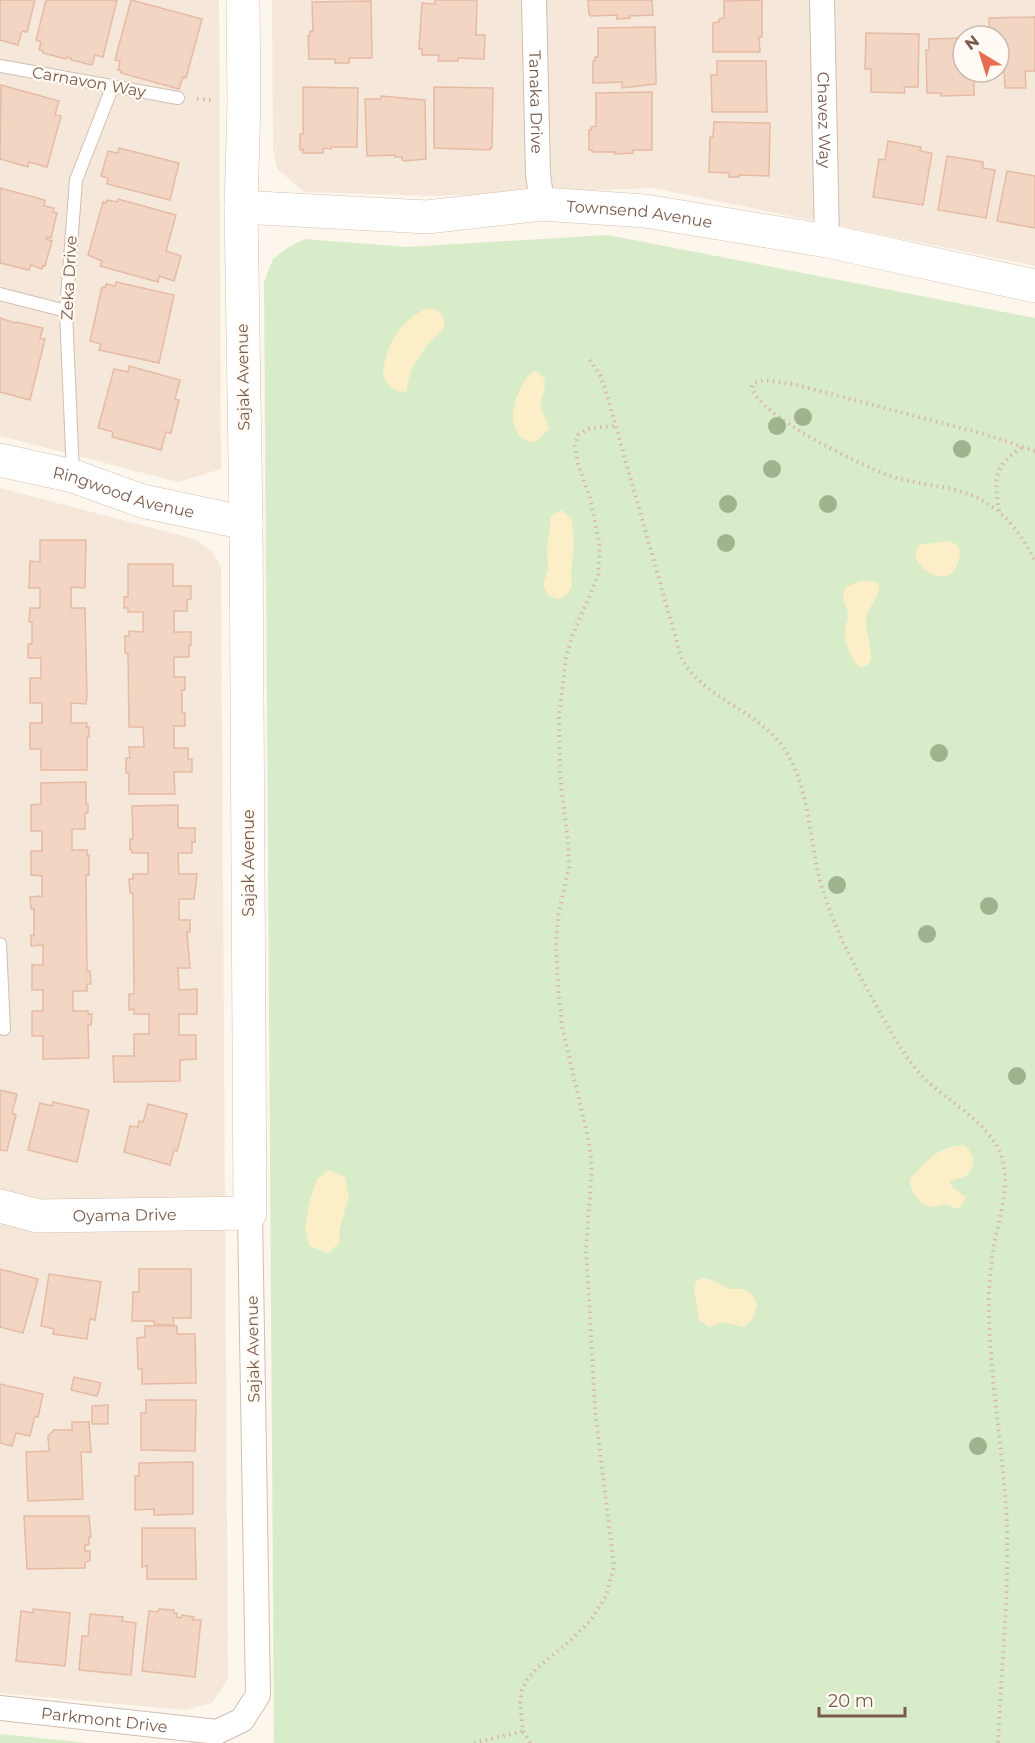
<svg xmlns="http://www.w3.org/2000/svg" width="1035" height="1743" font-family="Montserrat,sans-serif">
	<rect width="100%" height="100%" fill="#fdf6ec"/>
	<g fill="#f5e8da" fill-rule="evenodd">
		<path d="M0,0H219L221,469L178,482L0,436Z"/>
		<path d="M272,0H1035V266L653,188L436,196L304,192L277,169L273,151ZM963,36H999V72H963Z"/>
		<path d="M0,488L195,539L212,551L221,567L228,1679L212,1703L185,1710L0,1693Z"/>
	</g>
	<g fill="#d8ecc9">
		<path d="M608,235L1035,318V1743H274L264,282L273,259L287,248L305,239L407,247Z"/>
		<path d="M0,1734L88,1743H0Z"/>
	</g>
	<g fill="#fcefc7">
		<path d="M429,308C441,311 445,316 444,328L428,344L412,368L406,391C395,394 388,385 383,376C384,347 401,318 429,308Z"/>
		<path d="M536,371L545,379C546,390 541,396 541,405C541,414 548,420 549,429L537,441L529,442C520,438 514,430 513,420C511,407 523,374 536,371Z"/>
		<path d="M561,510L572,519L574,545L571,572L572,587L568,593L559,599L548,596L543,584L548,569L547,550L551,516Z"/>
		<path d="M948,541L956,544L960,550C957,605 899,560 920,545Z"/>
		<path d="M860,581C899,578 867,604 866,620C865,633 872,646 871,659L869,664L861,667C852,664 843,638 845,629C845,624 848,620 848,615C847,603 839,599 846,587Z"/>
		<path d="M963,1145C973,1150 977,1166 968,1174C963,1179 956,1178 950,1182L952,1187L966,1197L960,1207L956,1209L947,1204C942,1204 938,1207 933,1207C920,1206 909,1190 910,1179C929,1160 935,1148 963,1145Z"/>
		<path d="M329,1170L345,1177L349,1196L339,1230L340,1243L328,1253L309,1246L305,1227L310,1200L317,1179Z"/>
		<path d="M703,1278L712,1280L729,1289H745L753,1295L757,1305L752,1320L744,1327L723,1322L709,1327L699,1320L694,1289L696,1281Z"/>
	</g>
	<g fill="#f3d5c3" stroke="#e6bba3" stroke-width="1.5">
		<path d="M0,0H35L27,32L22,31L18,45L0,40Z"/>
		<path d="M46,0H117L103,57L95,55L92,65L71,60V58L67,57L66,59L43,53V51L39,50L41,42L36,40Z"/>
		<path d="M131,0L202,19L186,78L183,77L179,89L121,73V71L118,70L120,61L115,60Z"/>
		<path d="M435,0H477L476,35H485L484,59L458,58V61H438L439,55H422V49H419L422,3L435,4Z"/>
		<path d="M588,0H652L653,15L630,16V18L617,19V15L591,16L589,14Z"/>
		<path d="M762,0V37H759L760,52H713V23L719,22V19L724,18V1Z"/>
		<path d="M371,1L372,58H349V63H335V59H309L308,36H310V31H313L312,2Z"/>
		<path d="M1035,17V71H1025L1026,88H1005L1004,71H1003V67H999V36H990L989,18Z"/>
		<path d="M655,27L656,84L622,88V82L593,83V61H595V57H598V28Z"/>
		<path d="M866,33L919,34L918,87H904L905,93L871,92V69H865Z"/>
		<path d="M963,38V72H978V77H974V95L941,96V93H927L926,50H929V39Z"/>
		<path d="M717,61H766L767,112H712L711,75H717Z"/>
		<path d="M1,85L59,101L55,115L61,116L47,167L29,162L28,167L0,159Z"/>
		<path d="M303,87L358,88L357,147H331V149L323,148V153H303V149L300,150V134H303Z"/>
		<path d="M434,87L493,88L492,148H490V150L434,148Z"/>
		<path d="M652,92V150H633V153L615,154V152H592V150H589V130H591V127L596,126V93Z"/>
		<path d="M381,96L425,100L426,159L405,161L402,160V157H395V155L367,156L365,99H381Z"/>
		<path d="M714,122L770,123L769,176L739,175V177H729V173L709,172L710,137H713Z"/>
		<path d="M888,141L921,147L920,151L932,153L923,205L873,197L879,159L885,160Z"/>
		<path d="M119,148L179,163L170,200L107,184L108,178L101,176L108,151L118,153Z"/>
		<path d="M947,156L983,162V168L995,170L986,218L938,210Z"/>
		<path d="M1007,171L1035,176V228L997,221Z"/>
		<path d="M0,188L45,200L44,206L54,208L53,212L57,213L51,238L47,237L46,239L52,241L45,266L43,265L42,269L31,265L29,270L0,263Z"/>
		<path d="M118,199L176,215L166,251L181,256L174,281L159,276L158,282L100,266L102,261L88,255L103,202L106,203L107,200L117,202Z"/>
		<path d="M116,282L174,295L159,363L99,350L101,344L90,341L102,287L105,288L106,284L115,286Z"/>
		<path d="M0,318L15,323L16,322L43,328L40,338L45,339L30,400L0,392Z"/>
		<path d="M129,366L180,380L175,399L179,400L171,433L166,432L161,450L112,437L113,432L98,428L114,369L128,372Z"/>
		<path d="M40,540H86L85,588L71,587V608H85L87,696L86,704L71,703V723H87L86,727H89V737H87V770H41V749H30V723H42V703H30V678H41V658H28V644H32V622H29L30,608H40V588H29L30,561L40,562Z"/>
		<path d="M128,564H173V586H191V599L187,600V611H174V632H191V645H189V657H174V677H185V690H182V713H185V726H174V748H188V759H192V772H174L175,794H129V773H126V758H130L129,747H144L143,727H129L128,653H125V636H129V631L143,632V612H128V608H124V597H128Z"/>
		<path d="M86,782V804H88V813H85V829H72V850H87V855H89V875H86L87,971H90L91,984H87V991H73V1011H88V1014H92L91,1025H88L89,1058L43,1059V1036H32V1011H43V990H32V965H43V945L31,946V935L34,936V909H31L30,897L42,896V876L31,875V851H42V831H31V805L41,804V783Z"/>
		<path d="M178,805V828H195V842H192V853H178L179,874H197L194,899H179V920H190V932H187L190,968H178L179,990L197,989V1014H179V1035H196V1059L180,1060V1081L114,1082L113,1056H134V1034H149V1014H134V1009L129,1010V994H134L133,893H130L129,879H133V874H148V853H132V850H130V839H133L132,806Z"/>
		<path d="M0,1090L17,1094L12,1113L16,1115L7,1151L0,1150Z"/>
		<path d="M53,1102L89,1110L77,1162L28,1150L40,1103L52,1106Z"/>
		<path d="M148,1104L187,1114L177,1151L174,1150L170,1165L124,1152L130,1126L138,1127L139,1121L143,1122Z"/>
		<path d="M0,1269L38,1279L23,1333L0,1327Z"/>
		<path d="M139,1269H191V1318H173L174,1325L154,1324V1321H132L133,1292H139Z"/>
		<path d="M49,1274L101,1282L95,1320L90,1319L87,1339L53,1334L54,1329L41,1326Z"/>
		<path d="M145,1326H177V1334H195L196,1383L142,1384V1369H138L137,1338L145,1337Z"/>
		<path d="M74,1377L101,1383L97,1396L71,1390Z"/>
		<path d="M0,1384L43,1394L38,1417L35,1416L30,1436L16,1433L12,1446L0,1443Z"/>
		<path d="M146,1400H196L195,1451L141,1450V1413H146Z"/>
		<path d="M108,1405V1424H92V1406Z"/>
		<path d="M72,1422H89L91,1452H81L83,1499L28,1501L26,1452L49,1451L48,1436L54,1430H72Z"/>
		<path d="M193,1462V1514L154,1515V1509L135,1510V1476H139V1463Z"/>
		<path d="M24,1516H89L91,1537H89V1545H85V1551H90V1561L85,1562V1568L27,1569Z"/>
		<path d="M142,1528H195L196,1579H147V1566L142,1567Z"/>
		<path d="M33,1609L70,1613L65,1666L16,1661L21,1611L33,1613Z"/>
		<path d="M159,1609L174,1610V1613H177V1617L181,1618L182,1615L194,1617L193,1620H201L195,1677L142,1671L149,1611L158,1612Z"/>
		<path d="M90,1614L123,1617L122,1621L136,1623L131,1675L79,1670L82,1636H88Z"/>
	</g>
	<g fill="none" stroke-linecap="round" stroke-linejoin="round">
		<g stroke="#d1beb0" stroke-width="14">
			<g id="lane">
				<path d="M0,66L178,98"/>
				<path d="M0,294L66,311"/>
				<path d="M73,475L66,311L76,180L112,88"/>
				<path d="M0,944L4,1029"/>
			</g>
		</g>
		<g stroke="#d1beb0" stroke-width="26">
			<g id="street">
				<path id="s1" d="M534,0L538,174L542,204"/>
				<path id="s2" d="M822,0L827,241"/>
				<path id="s3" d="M0,1708L217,1732L242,1720L258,1695L250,1213"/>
			</g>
		</g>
		<g stroke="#d6c0b0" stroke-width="34">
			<g id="secondary">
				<path id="s4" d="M241,207L427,217L542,204L645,211L827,241L1035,286"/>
				<path id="s5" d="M0,460L73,476L142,501L246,523"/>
				<path id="s6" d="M0,1206L38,1216L250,1213L246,523L241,207L244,102L243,0"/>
			</g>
		</g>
		<g stroke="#d9b8a5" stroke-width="4" stroke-dasharray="1.5 4.5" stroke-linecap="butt">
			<path d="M197,99L213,100"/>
			<path d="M590,360L600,375L606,392L682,660C706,700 760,711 785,750C809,787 809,836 819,877C832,926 857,971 881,1014C893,1036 907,1061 925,1079C948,1101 990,1124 1001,1155C1012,1184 998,1221 993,1250C991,1269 988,1290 989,1310C990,1382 1004,1454 1007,1526C1009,1598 1001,1671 998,1743"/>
			<path d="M1035,451L984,434L797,385L764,380L754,383L752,387C757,416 869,470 897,478C927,486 959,486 985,502C1008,515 1023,538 1035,561"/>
			<path d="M999,511C994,479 993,467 1022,447"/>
			<path d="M474,1743L523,1731"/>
			<path d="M530,1743L523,1731L520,1703L522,1690L527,1680L536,1669L570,1641L591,1620L606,1596L614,1567L595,1409L589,1298L586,1251L592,1167L589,1142L562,1026L558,986L556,944L558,917L569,867L568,842L560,775L559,717L566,658L572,636L598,576L600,547L590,498L578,464L575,446L578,435L590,428L615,426"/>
		</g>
		<use href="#lane" stroke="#fff" stroke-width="12"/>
		<use href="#street" stroke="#fff" stroke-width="24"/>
		<use href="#secondary" stroke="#fff" stroke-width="33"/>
	</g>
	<g fill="#a0b28e">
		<circle cx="803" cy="417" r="9"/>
		<circle cx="777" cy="426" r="9"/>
		<circle cx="962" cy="449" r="9"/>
		<circle cx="772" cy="469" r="9"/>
		<circle cx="728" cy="504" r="9"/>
		<circle cx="828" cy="504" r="9"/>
		<circle cx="726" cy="543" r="9"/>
		<circle cx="939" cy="753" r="9"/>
		<circle cx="837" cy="885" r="9"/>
		<circle cx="989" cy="906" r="9"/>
		<circle cx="927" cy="934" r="9"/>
		<circle cx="1017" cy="1076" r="9"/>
		<circle cx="978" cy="1446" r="9"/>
	</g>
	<g text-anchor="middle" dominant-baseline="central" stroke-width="4.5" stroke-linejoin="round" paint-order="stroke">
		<g font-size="16" fill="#7a5c4d" stroke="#fffaf3">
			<text transform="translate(89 82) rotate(10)">Carnavon Way</text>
			<text stroke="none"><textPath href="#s1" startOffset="102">Tanaka Drive</textPath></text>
			<text stroke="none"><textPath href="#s2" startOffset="120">Chavez Way</textPath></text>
			<text stroke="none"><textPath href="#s4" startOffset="400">Townsend Avenue</textPath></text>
			<text transform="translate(69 278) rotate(-87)">Zeka Drive</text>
			<text transform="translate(243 377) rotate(-91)">Sajak Avenue</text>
			<text stroke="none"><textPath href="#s5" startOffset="128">Ringwood Avenue</textPath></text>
			<text transform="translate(248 863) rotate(-90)">Sajak Avenue</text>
			<text stroke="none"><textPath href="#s6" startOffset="126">Oyama Drive</textPath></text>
			<text transform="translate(253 1349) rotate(-91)">Sajak Avenue</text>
			<text stroke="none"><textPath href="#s3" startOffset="105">Parkmont Drive</textPath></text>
		</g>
	</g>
	<g transform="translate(981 54) rotate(322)"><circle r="28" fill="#fffaf3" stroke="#cabbb1" stroke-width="1.5"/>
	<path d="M0-4.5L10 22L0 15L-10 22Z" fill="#e76f51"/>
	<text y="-9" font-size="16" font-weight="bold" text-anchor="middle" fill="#7a5c4d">N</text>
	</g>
	<path d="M819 1707v9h86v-9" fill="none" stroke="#7a5c4d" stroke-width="3"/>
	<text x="828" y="1707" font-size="18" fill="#7a5c4d" stroke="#fffaf3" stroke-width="4.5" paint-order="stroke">20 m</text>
</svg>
